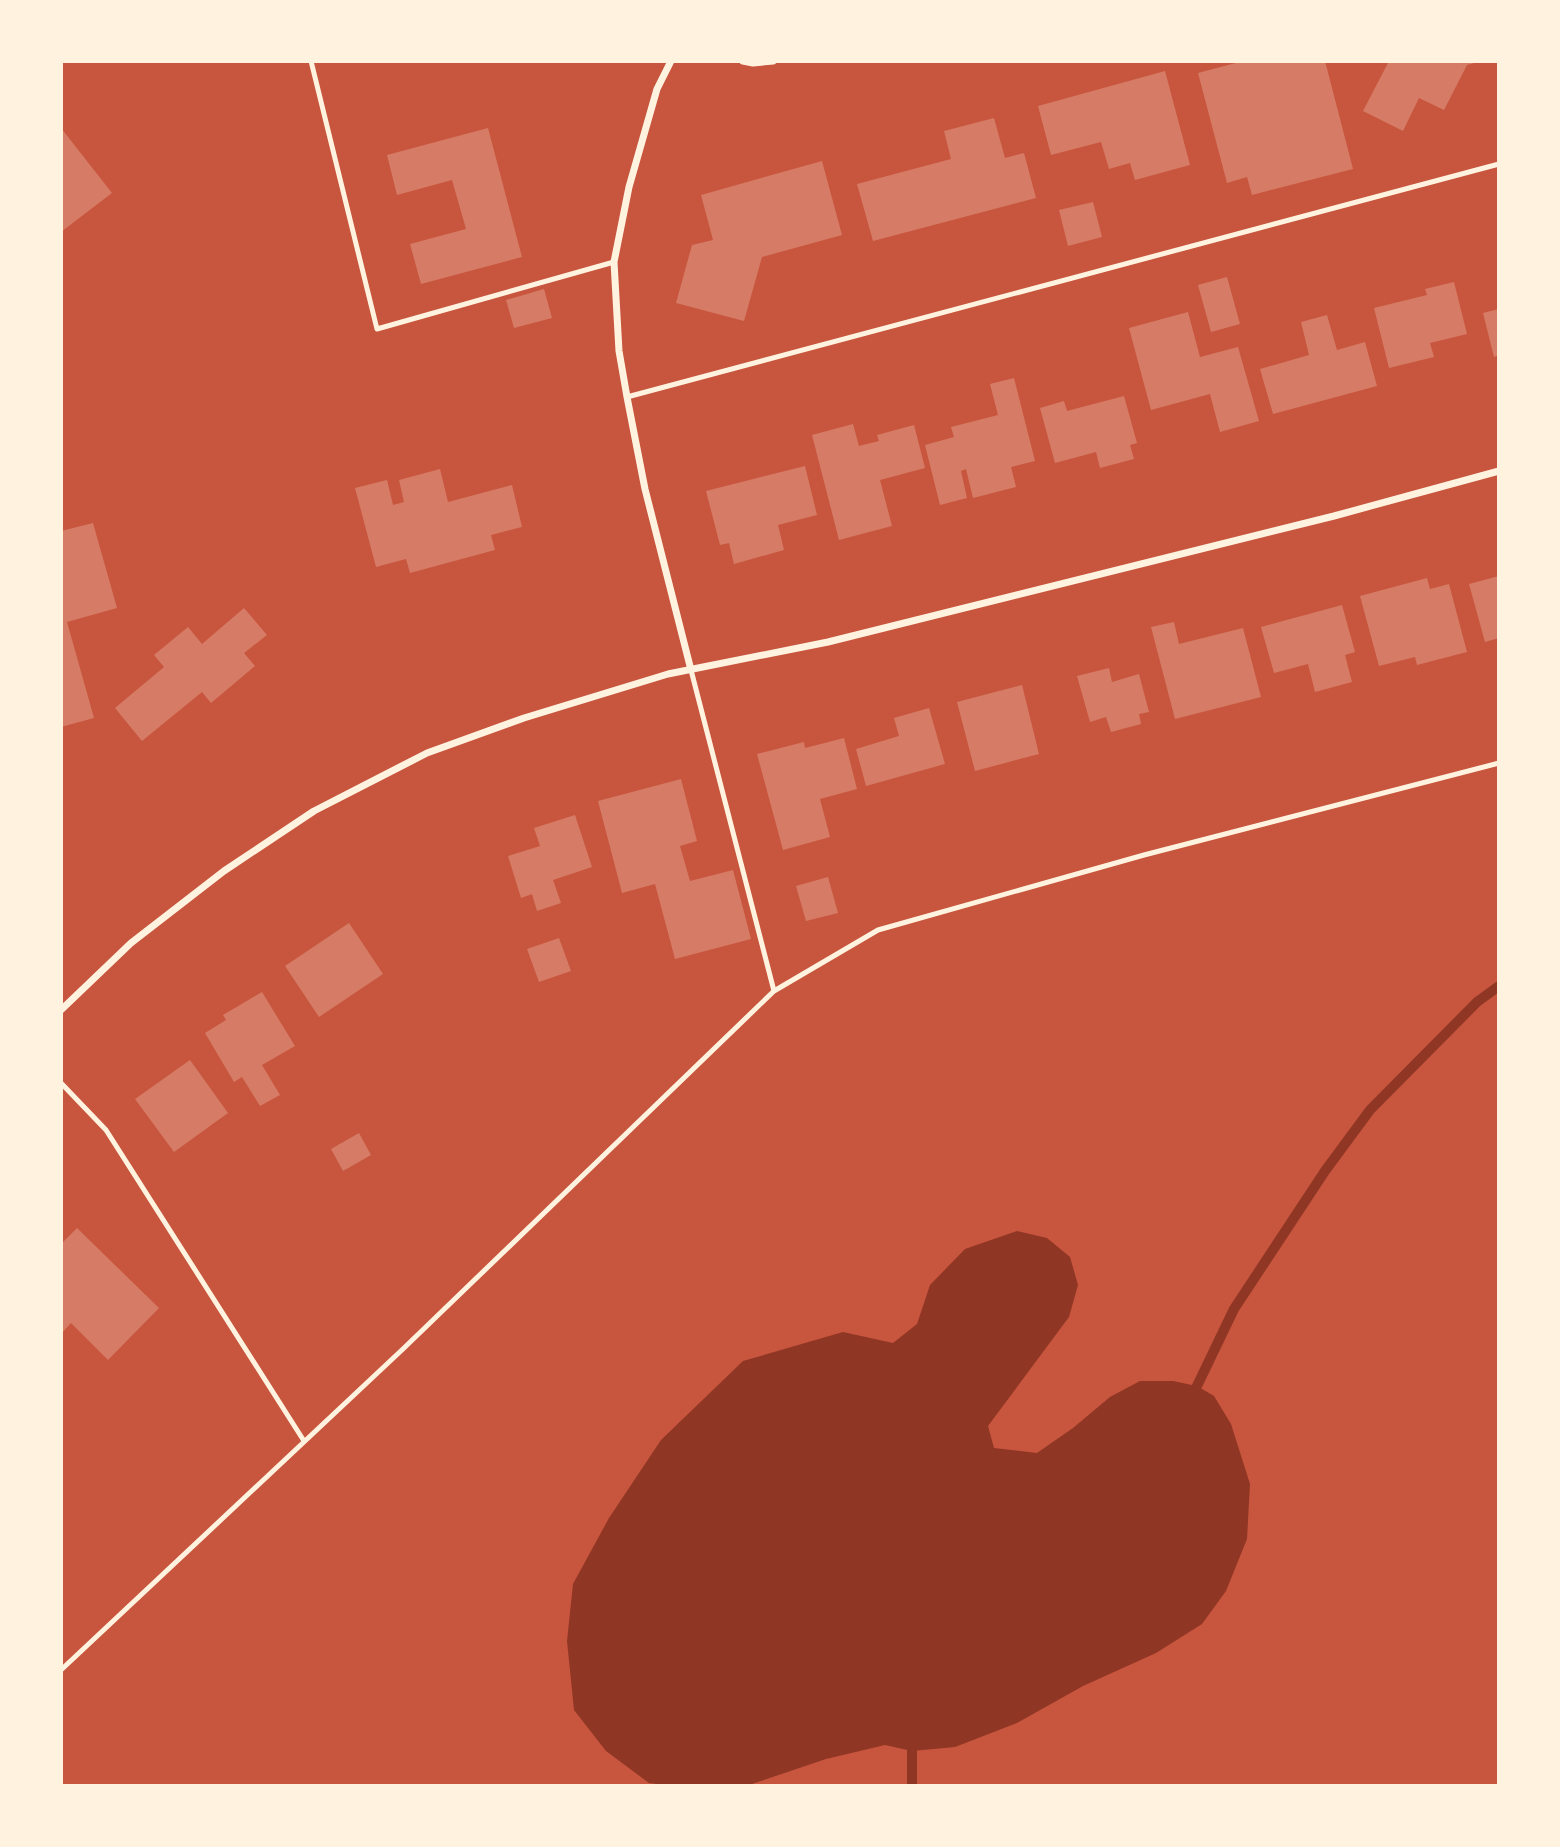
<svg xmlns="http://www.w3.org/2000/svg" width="1560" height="1847" font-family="Literata,serif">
	<rect width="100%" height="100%" fill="#c8553d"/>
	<path fill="#8f3625" d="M1017,1231L1047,1238L1070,1257L1078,1285L1069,1317L988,1426L994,1448L1037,1453L1073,1428L1110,1397L1140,1381H1173L1197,1386L1214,1396L1231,1424L1250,1484L1247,1539L1226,1591L1202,1624L1156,1653L1083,1686L1017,1723L955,1747L912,1751L885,1745L826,1759L746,1786H672L649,1783L606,1751L574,1710L567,1641L573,1584L609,1518L661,1440L743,1361L843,1332L893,1343L917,1324L930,1285L965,1249Z"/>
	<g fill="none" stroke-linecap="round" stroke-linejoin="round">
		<g stroke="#8f3625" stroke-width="10">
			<path d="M1197,1386L1234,1309L1325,1171L1370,1110L1477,1002L1499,986"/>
			<path d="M912,1751V1786"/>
		</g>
	</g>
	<g fill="#d67c66">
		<path d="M1243,61H1325L1353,169L1252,195L1247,177L1227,183L1198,73Z"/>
		<path d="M1389,61H1478V62L1467,65L1444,110L1419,98L1403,131L1363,111Z"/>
		<path d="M1165,71L1190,165L1135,180L1130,163L1109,169L1101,142L1051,155L1038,106Z"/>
		<path d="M994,118L1005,158L1024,153L1036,198L873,241L857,184L951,159L944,131Z"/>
		<path d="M61,128L112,193L61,232Z"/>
		<path d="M488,128L522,257L421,284L410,244L466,229L452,180L397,195L387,155Z"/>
		<path d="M822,161L842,235L762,257L744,321L676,303L692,245L713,240L701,195Z"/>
		<path d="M1093,202L1102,237L1068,246L1059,210Z"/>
		<path d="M1227,277L1240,324L1211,332L1198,285Z"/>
		<path d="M1454,282L1467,334L1430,343L1434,357L1389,368L1374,308L1427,295L1425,289Z"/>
		<path d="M544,289L552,318L514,328L506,300Z"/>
		<path d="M1499,309V355L1494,357L1483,313Z"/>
		<path d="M1188,312L1200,357L1238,347L1259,421L1220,432L1210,394L1151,410L1129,328Z"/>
		<path d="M1327,315L1337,350L1365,342L1377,386L1273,414L1260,369L1309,355L1301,322Z"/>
		<path d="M1014,378L1035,461L1011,467L1016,487L973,498L966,469L961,471L967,498L940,505L925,445L954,437L951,427L998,415L990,384Z"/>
		<path d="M1124,396L1137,443L1130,445L1134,459L1100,468L1096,452L1055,463L1040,408L1064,401L1067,411Z"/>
		<path d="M853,424L859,446L879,441L877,435L914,425L925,468L880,480L892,526L839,540L812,435Z"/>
		<path d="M805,466L817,515L778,525L784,550L734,564L729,543L720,545L706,491Z"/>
		<path d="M440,469L448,502L512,485L522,527L491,535L495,550L410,573L406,559L376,567L355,488L387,480L393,505L404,502L399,480Z"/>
		<path d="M93,523L117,608L67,622L94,718L61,727V531Z"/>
		<path d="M1499,576V638L1485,642L1469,584Z"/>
		<path d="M1427,578L1430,589L1449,584L1467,652L1417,665L1415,657L1379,666L1360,596Z"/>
		<path d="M1342,605L1355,652L1345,655L1352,682L1315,692L1308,664L1274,673L1261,627Z"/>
		<path d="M244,608L267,635L244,653L255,666L211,703L202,692L142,741L115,708L164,667L154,655L188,627L202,644Z"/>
		<path d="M1174,622L1179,644L1243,628L1261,697L1175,719L1151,627Z"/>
		<path d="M1109,668L1112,682L1139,674L1149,712L1139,714L1141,724L1111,732L1106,717L1090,722L1077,676Z"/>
		<path d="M1022,685L1039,754L975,771L957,702Z"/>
		<path d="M929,708L945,764L866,786L856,749L899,736L894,718Z"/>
		<path d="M844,738L857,789L820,799L830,837L783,850L757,754L804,742L805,748Z"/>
		<path d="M681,779L697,841L680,846L690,881L733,870L751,939L675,959L655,884L622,893L598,801Z"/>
		<path d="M575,815L592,867L553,880L561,903L537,911L532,894L521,898L508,856L540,846L534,828Z"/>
		<path d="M828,877L838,913L806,921L796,886Z"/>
		<path d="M349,923L383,974L319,1017L285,966Z"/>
		<path d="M559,938L571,971L539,982L527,949Z"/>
		<path d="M262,992L295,1046L262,1065L280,1095L260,1106L242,1077L234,1082L205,1033L226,1020L223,1015Z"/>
		<path d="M190,1060L228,1113L174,1152L135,1099Z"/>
		<path d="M359,1133L371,1155L343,1171L331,1149Z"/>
		<path d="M77,1228L159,1308L108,1360L71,1323L61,1334V1244Z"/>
	</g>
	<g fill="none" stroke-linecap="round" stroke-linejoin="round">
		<g stroke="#fff3e0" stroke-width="5">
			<path d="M311,61L377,329L614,262"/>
			<path d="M627,397L1499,164"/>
			<path d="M691,670L774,991"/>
			<path d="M61,1083L106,1130L304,1441"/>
			<path d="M61,1670L404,1348L774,991L878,930L1144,855L1499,763"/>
		</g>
		<g stroke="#fff3e0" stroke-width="7">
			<path d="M671,61L657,89L629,187L614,262L619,351L627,397L645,489L691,670"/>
			<path d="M743,61L753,63L773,61"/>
			<path d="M61,1010L131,943L224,871L314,811L427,753L524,718L668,674L828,642L1334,516L1499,471"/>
		</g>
	</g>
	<rect width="1560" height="1847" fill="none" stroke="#fff3e0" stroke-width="126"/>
</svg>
